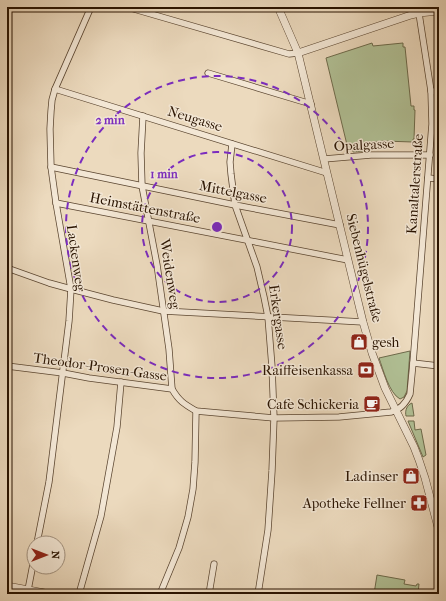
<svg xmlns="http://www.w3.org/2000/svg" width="446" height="601" font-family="'IM FELL French Canon',serif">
	<rect width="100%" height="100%" fill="#ecdabe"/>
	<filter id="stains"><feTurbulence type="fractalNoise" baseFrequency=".005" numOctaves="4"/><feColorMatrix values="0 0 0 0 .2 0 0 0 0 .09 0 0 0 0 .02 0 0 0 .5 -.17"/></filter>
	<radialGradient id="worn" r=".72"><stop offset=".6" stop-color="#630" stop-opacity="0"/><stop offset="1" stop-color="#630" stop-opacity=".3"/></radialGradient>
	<g fill="#b1c196" stroke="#6d6a4b">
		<path d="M372,43L373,46L403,43V47H405L411,106H414V110H415L414,139H413V142L383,141L368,143L369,151L353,152V148L348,149L326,58Z"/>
		<path d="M410,351L407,391L404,397L400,399C389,393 383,369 379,358Z"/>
		<path d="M412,403L414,416H406C405,412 406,407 410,404Z"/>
		<path d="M408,421H414L415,430L421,429L426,455L423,457Z"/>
		<path d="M377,575L405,580L404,584L416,586L417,584H419L418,594H374Z"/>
	</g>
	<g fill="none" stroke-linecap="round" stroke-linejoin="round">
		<g stroke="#5a4530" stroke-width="7">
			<g id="minor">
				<path d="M127,7L289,54L298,53"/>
				<path d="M208,73L311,104"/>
				<path d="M55,89L327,173"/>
				<path d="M431,91L439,92"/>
				<path d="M143,116L141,153L142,186L157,265L169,349L172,389"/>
				<path d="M232,144L230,162L231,174L235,205L257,267L264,297L268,317L272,367L274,418L272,471L268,530L258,594"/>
				<path d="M324,159L371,155H430"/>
				<path d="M51,167L235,205L340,225"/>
				<path d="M428,178L439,179"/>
				<path d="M56,203L348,260"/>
				<path d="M7,268L49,283L71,289L113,300L163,311L363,322"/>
				<path d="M413,363L439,366"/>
				<path d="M7,366L63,373L89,378L172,389C179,401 184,404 196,411L274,418L339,417L391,412C400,410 406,403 410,394L413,363L432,124L431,91L418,7"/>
				<path d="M37,543L49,482L69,321L71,289L56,203L51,167L50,129L51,111L52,100L55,89L91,7"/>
				<path d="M28,590L34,559"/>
				<path d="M79,594L101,516L117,427L121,382"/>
				<path d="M160,594L179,548L188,517L193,489L195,462L196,411"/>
				<path d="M209,594L214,564"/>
			</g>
		</g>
		<g stroke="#5a4530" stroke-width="8">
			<g id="tertiary">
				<path d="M278,7L298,53L363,322L372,353L385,388L414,447L419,460L425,478L439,531"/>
				<path d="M298,53L411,15L419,13L439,11"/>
				<path d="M7,586L50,594"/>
			</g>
		</g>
		<use href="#minor" stroke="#f3e7d5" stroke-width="5.5"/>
		<use href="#tertiary" stroke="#f3e7d5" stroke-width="7"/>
	</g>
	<g fill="none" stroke="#7b2cbf" stroke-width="2" stroke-dasharray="7 5">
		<circle cx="217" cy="227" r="75"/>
		<circle cx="217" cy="227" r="151"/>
	</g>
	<defs>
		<g id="shop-square" transform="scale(0.9)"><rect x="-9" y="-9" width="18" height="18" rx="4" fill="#8f2418" stroke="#f3e7d5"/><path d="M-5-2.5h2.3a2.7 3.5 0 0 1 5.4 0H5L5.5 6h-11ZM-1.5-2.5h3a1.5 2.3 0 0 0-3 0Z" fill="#fff"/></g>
		<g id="bank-square" transform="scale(0.9)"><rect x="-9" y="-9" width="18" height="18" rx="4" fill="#8f2418" stroke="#f3e7d5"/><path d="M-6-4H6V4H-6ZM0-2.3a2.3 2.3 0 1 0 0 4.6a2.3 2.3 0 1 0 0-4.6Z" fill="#fff"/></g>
		<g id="cafe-square" transform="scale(0.9)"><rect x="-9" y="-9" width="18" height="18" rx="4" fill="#8f2418" stroke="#f3e7d5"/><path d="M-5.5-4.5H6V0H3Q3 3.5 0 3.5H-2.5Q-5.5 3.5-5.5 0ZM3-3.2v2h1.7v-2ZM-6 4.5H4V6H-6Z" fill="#fff"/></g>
		<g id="pharmacy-square" transform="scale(0.9)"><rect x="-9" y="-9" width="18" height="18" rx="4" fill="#8f2418" stroke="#f3e7d5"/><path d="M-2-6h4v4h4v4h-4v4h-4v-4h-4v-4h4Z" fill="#fff"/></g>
	</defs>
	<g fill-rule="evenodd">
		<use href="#shop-square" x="359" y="342"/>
		<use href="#bank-square" x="366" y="370"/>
		<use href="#cafe-square" x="372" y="404"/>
		<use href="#shop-square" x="411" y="476"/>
		<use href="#pharmacy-square" x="419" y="503"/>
	</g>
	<g text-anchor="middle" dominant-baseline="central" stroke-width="3" stroke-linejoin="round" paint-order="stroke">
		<g font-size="14" fill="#291300" stroke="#f3e7d5">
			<text transform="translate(195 119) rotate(17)">Neugasse</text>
			<text transform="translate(364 145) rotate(-3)">Opalgasse</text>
			<text transform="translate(415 184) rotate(-86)">Kanaltalerstraße</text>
			<text transform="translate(233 192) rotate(11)">Mittelgasse</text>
			<text transform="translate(145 208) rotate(11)">Heimstättenstraße</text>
			<text transform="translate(76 258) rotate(82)">Lackenweg</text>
			<text transform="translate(364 268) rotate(76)">Siebenhügelstraße</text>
			<text transform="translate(170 274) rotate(81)">Weidenweg</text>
			<text transform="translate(278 317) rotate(82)">Erkergasse</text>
			<text transform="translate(100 367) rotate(8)">Theodor-Prosen-Gasse</text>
		</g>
		<g font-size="14" fill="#291300" stroke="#f3e7d5" text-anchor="end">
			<text x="372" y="342" text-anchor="start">gesh</text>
			<text x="353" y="370">Raiffeisenkassa</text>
			<text x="359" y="404">Cafe Schickeria</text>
			<text x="398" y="476">Ladinser</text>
			<text x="406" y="503">Apotheke Fellner</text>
		</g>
	</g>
	<circle cx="217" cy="227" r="6" fill="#7b2cbf" stroke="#f3e7d5" stroke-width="2"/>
	<g font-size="12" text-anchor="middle" font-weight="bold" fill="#7b2cbf" stroke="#f3e7d5" stroke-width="3" stroke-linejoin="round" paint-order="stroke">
		<text x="110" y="124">2 min</text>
		<text x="164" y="178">1 min</text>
	</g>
	<rect width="446" height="601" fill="none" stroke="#ecdabe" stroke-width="24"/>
	<rect x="8" y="8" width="430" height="585" fill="none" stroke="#291300" stroke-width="2"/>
	<rect x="12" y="12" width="422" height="577" fill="none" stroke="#291300"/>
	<g transform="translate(46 555) rotate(90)"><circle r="19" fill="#f3e7d5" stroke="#a29280"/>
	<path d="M0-3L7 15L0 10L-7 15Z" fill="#8f2418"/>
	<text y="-6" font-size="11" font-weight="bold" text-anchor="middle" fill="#291300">N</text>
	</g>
	<rect width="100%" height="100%" filter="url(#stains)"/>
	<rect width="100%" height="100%" fill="url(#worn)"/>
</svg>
